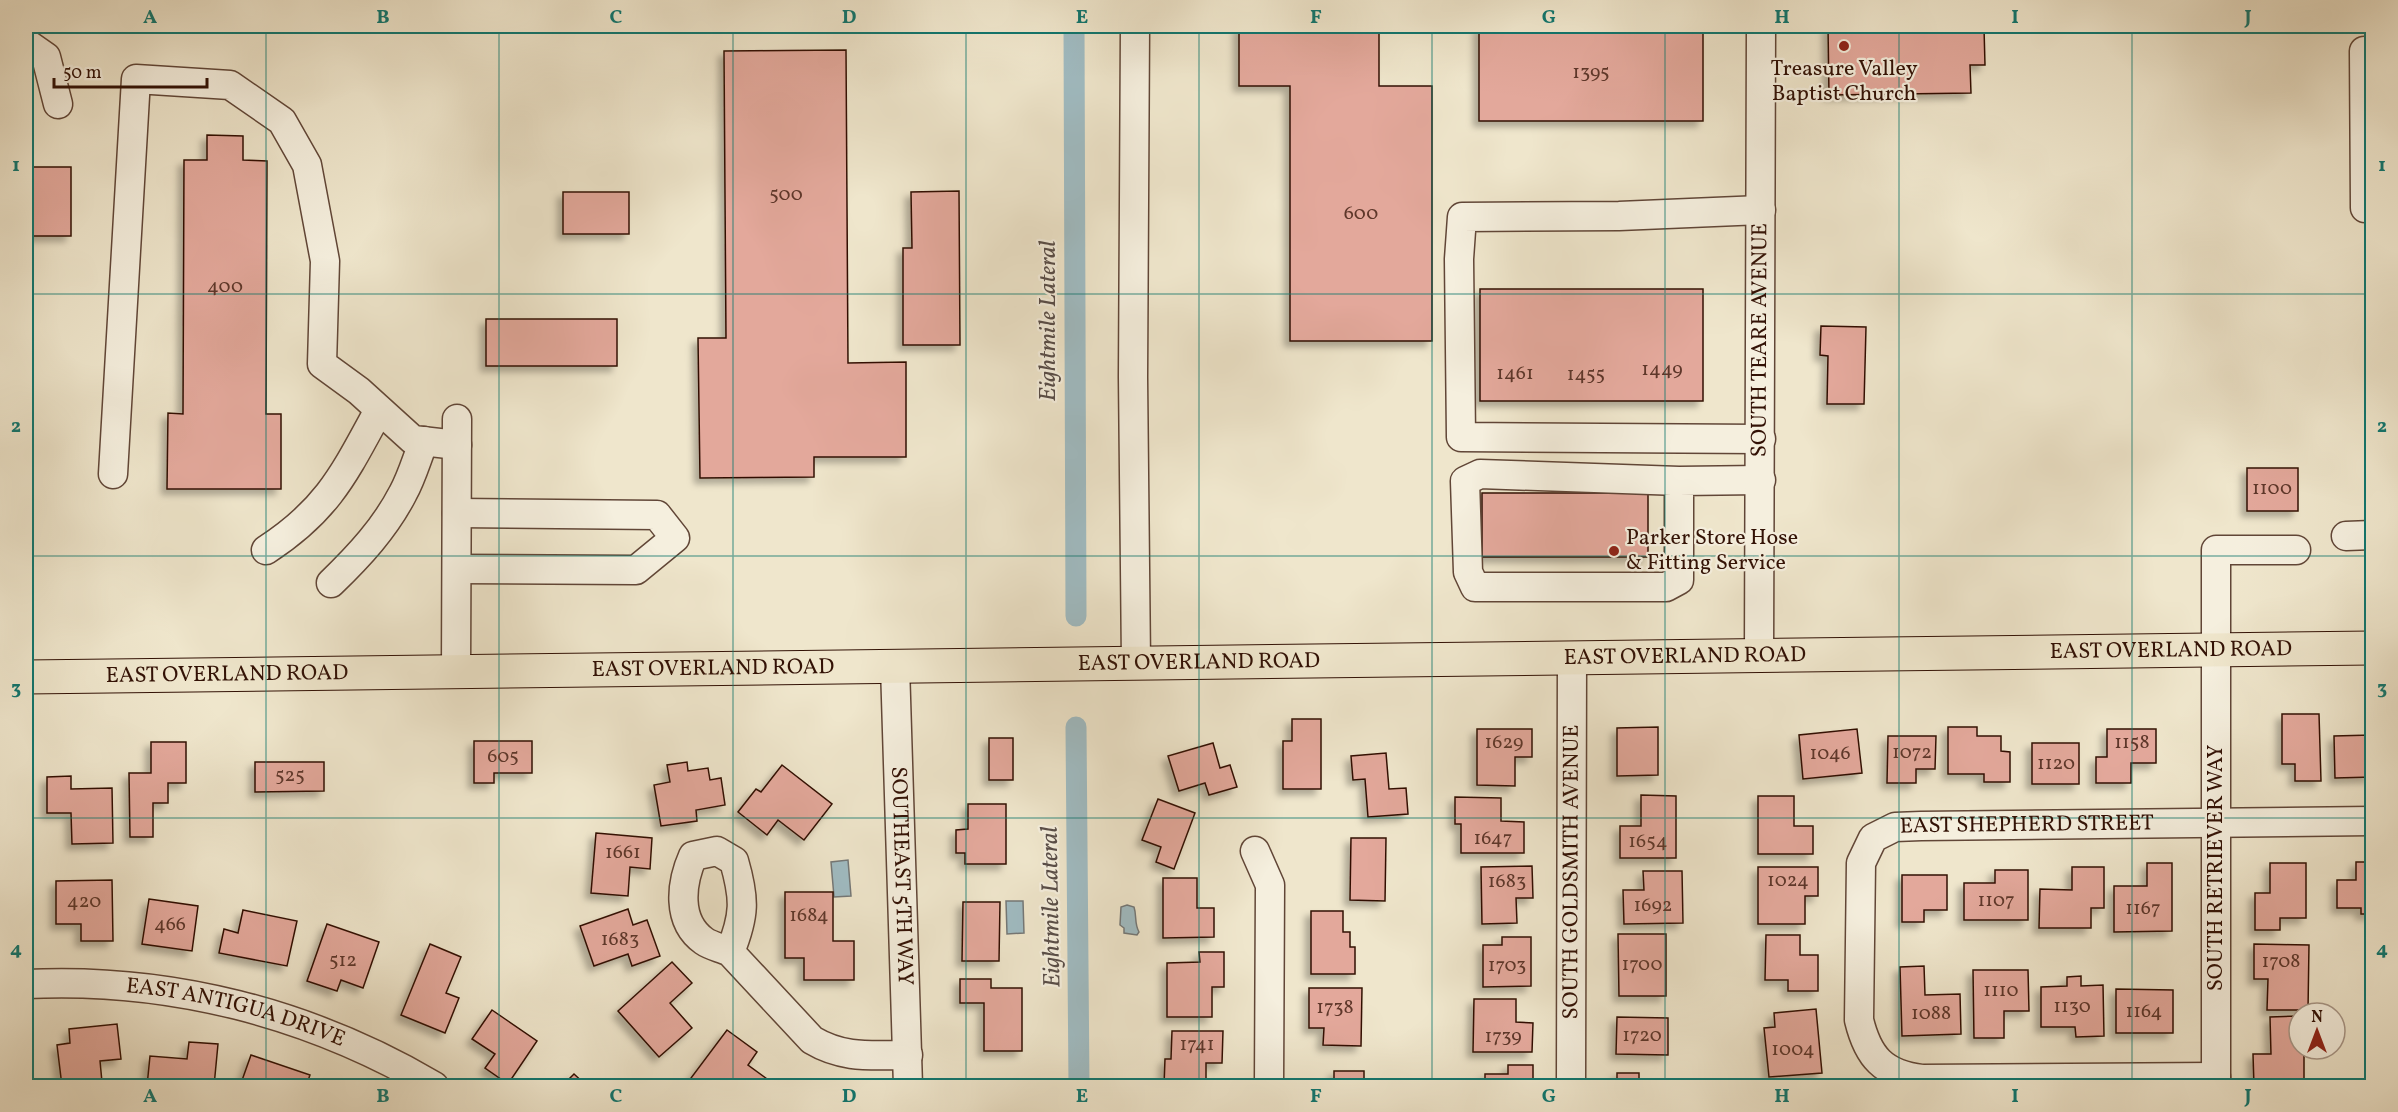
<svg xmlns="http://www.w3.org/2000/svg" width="2398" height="1112" font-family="Vollkorn,serif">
	<defs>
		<filter id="shadow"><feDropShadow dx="-5.5" dy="5.5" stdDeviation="3" flood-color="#0004"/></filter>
	</defs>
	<rect width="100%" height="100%" fill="#efe6cc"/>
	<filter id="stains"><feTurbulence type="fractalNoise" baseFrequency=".00333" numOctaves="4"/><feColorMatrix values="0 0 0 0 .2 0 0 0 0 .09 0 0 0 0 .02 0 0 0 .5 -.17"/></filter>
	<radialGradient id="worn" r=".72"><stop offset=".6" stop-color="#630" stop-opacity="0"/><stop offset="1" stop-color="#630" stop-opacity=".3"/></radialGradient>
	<g fill="#a0bcc3" stroke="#747877" stroke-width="1.5">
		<path d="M848,860L851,896L834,897L831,862Z"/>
		<path d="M1006,901H1023L1024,933L1007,934Z"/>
		<path d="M1127,905L1134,907C1137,916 1134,923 1139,932L1137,935L1124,933V928L1120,925L1121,907Z"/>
	</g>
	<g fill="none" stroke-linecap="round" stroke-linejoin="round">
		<g stroke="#a0bcc3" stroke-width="21">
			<path d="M1074,26L1076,616"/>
			<path d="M1076,727L1079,1086"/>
		</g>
	</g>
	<g fill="#e3a89b" stroke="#321105" stroke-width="1.5" filter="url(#shadow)">
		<path d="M1239,26H1379V86H1432V341H1290V86H1239Z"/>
		<rect x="1479" y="26" width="224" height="95"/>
		<path d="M1828,26H1977V28H1984L1985,65H1970L1971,93L1829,95Z"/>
		<path d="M846,50L848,363L906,362V457H814V477L700,478L698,338H726L724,51Z"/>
		<path d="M207,135L243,136V160L267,161L266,414H281V489H167L168,413L183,414L184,160H207Z"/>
		<path d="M26,141H30V167H71V236H26Z"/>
		<path d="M959,191L960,345H903V248H912L911,192Z"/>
		<rect x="563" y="192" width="66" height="42"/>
		<rect x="1480" y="289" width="223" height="112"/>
		<rect x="486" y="319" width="131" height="47"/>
		<path d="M1821,326L1866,327L1864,404H1827L1828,356L1820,355Z"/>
		<rect x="2247" y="468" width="51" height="43"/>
		<rect x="1482" y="493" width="166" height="64"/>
		<path d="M2282,714H2319L2321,781H2295V764H2282Z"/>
		<path d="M1292,719H1321V789H1283V741H1292Z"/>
		<path d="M1658,727V775L1617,776V728Z"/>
		<path d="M1948,727H1977V736H2001V751L2010,752V782H1984V774H1948Z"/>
		<path d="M1477,729H1532V757H1515V786L1477,785Z"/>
		<path d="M1857,729L1862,773L1803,779L1799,735Z"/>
		<path d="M2107,729H2156V763H2131V783H2096V757H2107Z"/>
		<path d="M2372,735V777L2335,778L2334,736Z"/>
		<path d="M1888,736H1936L1935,769H1916V783H1887Z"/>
		<rect x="989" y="738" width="24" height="42"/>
		<path d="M474,741H532V773H494V783H474Z"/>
		<path d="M151,742H186V783H168V803H153V837H130L129,773H151Z"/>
		<path d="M1213,743L1220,768L1230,765L1237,787L1209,795L1205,783L1179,791L1168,756Z"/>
		<rect x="2032" y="743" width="47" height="41"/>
		<path d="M1386,753L1389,789L1406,788L1408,814L1368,817L1365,779L1353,780L1351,756Z"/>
		<path d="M255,762H324V791L255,792Z"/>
		<path d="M687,762L688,771L708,768L710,780L721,778L725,805L696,810L697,821L661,826L654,785L670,782L667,765Z"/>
		<path d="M782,765L832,804L804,840L778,820L767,835L738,812L756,789L761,792Z"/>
		<path d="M71,776V789L112,788L113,843L72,844L71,813H47V777Z"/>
		<path d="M1641,795L1676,796V858H1620V826H1641Z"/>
		<path d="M1758,796H1794V826H1813V854H1758Z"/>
		<path d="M1455,797L1501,798V821L1524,822V853H1461V824H1455Z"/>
		<path d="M1158,799L1195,813L1174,869L1156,862L1161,847L1142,840Z"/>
		<path d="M968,804H1006V864H965V853H956V830L968,829Z"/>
		<path d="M596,833L652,838L650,869L630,867L628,896L591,893Z"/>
		<path d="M1351,838H1386L1385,901L1350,900Z"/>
		<path d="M2356,862H2372V914H2361V908H2337V880H2356Z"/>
		<path d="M2147,863H2172V931L2114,932V886H2147Z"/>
		<path d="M2270,863H2306V918H2280V930H2255V893H2270Z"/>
		<path d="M1532,866L1533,898H1516L1517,923L1482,924L1481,867Z"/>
		<path d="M1758,867H1818V896H1805V924H1758Z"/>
		<path d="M2072,867H2104V908H2091V928H2039L2040,889L2072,890Z"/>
		<path d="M1995,870H2028V920H1964V883H1995Z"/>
		<path d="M1643,871H1682L1683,923L1624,924L1623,890H1644Z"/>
		<path d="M1902,875H1947V910H1924V922H1902Z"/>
		<path d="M1163,878H1197V908H1214V937L1163,938Z"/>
		<path d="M112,880L113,941H81V924H56V881Z"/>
		<path d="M785,892H833V941H854V980H804V958H785Z"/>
		<path d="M149,899L198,906L192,951L142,944Z"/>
		<path d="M963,902H1000L999,961H962Z"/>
		<path d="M628,909L633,925L647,920L660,956L632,966L628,954L594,966L580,926Z"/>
		<path d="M243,910L297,921L287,966L219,953L224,929L238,933Z"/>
		<path d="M1311,911H1343V932H1350V947H1355V974H1311Z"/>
		<path d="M327,924L379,942L363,988L341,980L337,991L307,981Z"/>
		<path d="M1618,934H1666V996H1619Z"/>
		<path d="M1766,935H1800V955H1818V991H1788V980H1765Z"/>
		<path d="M1502,937H1531V986L1483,987V945H1502Z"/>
		<path d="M430,944L461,957L446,993L459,998L445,1033L401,1015Z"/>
		<path d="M2254,944L2309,945L2308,1010H2267L2268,979H2254Z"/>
		<path d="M1199,952H1224V987H1212V1017H1167V963L1200,962Z"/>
		<path d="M672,962L692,983L670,1003L692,1028L659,1057L618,1011Z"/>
		<path d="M1924,966L1925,995L1960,994L1961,1034L1902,1036L1900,967Z"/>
		<path d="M1973,970H2028L2029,1011H2004V1038H1974Z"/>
		<path d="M2081,976V986L2103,985L2104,1036L2076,1037L2075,1027H2041V987L2067,986V977Z"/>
		<path d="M960,979H991V988H1022V1051H984V1003H960Z"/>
		<path d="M1309,988H1362L1361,1046L1323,1045L1324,1028H1309Z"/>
		<path d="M2116,989L2173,990V1033H2116Z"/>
		<path d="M1474,999H1516V1022L1533,1023L1532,1052H1473Z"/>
		<path d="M1816,1009L1822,1073L1769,1077L1764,1028L1775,1027L1774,1013Z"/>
		<path d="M492,1010L537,1041L508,1084L485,1068L495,1054L472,1039Z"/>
		<path d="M2299,1016V1049H2304V1085L2254,1086L2253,1054H2271L2270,1017Z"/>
		<path d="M1617,1017L1668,1018V1055L1616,1054Z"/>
		<path d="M117,1024L121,1059L100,1061L102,1082L92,1083V1086H62L57,1045L70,1043L69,1029Z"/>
		<path d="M727,1030L757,1052L748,1065L774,1084L772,1086H702L691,1078Z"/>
		<path d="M1172,1031H1223L1222,1063H1206V1086H1164L1165,1059H1171Z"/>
		<path d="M189,1042L218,1044L214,1086H147L150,1056L187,1059Z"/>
		<path d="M251,1055L310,1075L306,1086H240Z"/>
		<path d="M1508,1065H1533V1086H1485V1074H1508Z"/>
		<rect x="1334" y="1071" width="30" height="15"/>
		<path d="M1617,1073H1639V1081H1675V1086H1617Z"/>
		<path d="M574,1074L587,1086H562Z"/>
		<rect x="962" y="1080" width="64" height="6"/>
	</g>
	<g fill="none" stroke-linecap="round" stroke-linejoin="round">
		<g stroke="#614637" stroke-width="31">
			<g id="minor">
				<path d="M1135,26L1133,377L1136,663"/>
				<path d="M26,43L46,57L58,104"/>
				<path d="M2372,55L2364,51L2365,208H2372"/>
				<path d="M1761,439L1461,437L1459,259L1462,217L1619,216L1761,210"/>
				<path d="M113,474L136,79L230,85L282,121L307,165L325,261L322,364L359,391L413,440L457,445"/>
				<path d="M1679,481V580L1666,587H1475L1468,572L1465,481L1480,474L1679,481L1761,480"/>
				<path d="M457,513L657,515L675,538L636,570L457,569"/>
				<path d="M2346,536L2372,535"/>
				<path d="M266,550C329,509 345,472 379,410"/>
				<path d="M331,583C359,556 385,528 403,493C412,477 417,458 424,441"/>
				<path id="s1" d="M1759,655L1761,26"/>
				<path id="s2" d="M895,666L908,1086"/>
				<path d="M456,672L457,419"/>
				<path d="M1255,851L1270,885L1269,1086"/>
				<path d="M730,952C722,948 711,946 704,941C676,921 681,883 693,856L717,851L734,861C745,899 745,915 730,952L812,1040C844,1059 871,1055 908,1055"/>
				<path id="s3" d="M26,984C170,977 310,1013 434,1086"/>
				<path id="s4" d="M2216,1077L1922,1079C1883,1074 1868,1057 1859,1020L1861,863L1873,838L1895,827L1921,826L2372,821"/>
				<path id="s5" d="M1571,1086L1572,657"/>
				<path d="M2216,1086V550H2296"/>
			</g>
		</g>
		<g stroke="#321105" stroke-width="35">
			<g id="major">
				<path id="s6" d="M26,677L2372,648"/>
			</g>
		</g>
		<use href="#minor" stroke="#f5efde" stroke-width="28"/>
		<use href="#major" stroke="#efe6cc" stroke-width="33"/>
	</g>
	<path fill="none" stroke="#0f766e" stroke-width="1.5" stroke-opacity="0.55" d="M266,26V1086M499,26V1086M733,26V1086M966,26V1086M1199,26V1086M1432,26V1086M1665,26V1086M1899,26V1086M2132,26V1086M26,294H2372M26,556H2372M26,818H2372"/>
	<g fill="#8f2418" stroke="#f5efde" stroke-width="2">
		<circle cx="1844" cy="46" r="6"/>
		<circle cx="1614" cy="551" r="6"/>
	</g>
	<g text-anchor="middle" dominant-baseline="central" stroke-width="4.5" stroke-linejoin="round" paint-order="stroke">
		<g font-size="20" fill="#5e372a">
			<text x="1591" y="73">1395</text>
			<text x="786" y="195">500</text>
			<text x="1361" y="214">600</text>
			<text x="225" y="287">400</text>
			<text x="1662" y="370">1449</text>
			<text x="1515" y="374">1461</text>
			<text x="1586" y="375">1455</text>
			<text x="2272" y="489">1100</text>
			<text x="1504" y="743">1629</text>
			<text x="2132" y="743">1158</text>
			<text x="1912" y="753">1072</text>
			<text x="1830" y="754">1046</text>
			<text x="503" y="757">605</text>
			<text x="2056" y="764">1120</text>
			<text x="290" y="776">525</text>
			<text x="1493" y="839">1647</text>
			<text x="1648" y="842">1654</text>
			<text x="623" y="853">1661</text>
			<text x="1788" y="881">1024</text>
			<text x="1507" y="882">1683</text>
			<text x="1996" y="901">1107</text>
			<text x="84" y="902">420</text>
			<text x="1653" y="906">1692</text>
			<text x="2143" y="909">1167</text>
			<text x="809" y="916">1684</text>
			<text x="170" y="925">466</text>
			<text x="620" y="940">1683</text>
			<text x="343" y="961">512</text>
			<text x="2281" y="962">1708</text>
			<text x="1642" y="965">1700</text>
			<text x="1507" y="966">1703</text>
			<text x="2001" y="991">1110</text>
			<text x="2072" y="1007">1130</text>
			<text x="1335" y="1008">1738</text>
			<text x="2144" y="1012">1164</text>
			<text x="1931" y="1014">1088</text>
			<text x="1642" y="1036">1720</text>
			<text x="1503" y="1037">1739</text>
			<text x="1197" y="1045">1741</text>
			<text x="1793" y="1050">1004</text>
		</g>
		<g font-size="22" fill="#321105" stroke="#f5efde">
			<text x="1844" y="69">Treasure Valley<tspan x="1844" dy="25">Baptist Church</tspan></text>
			<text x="1626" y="538" text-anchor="start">Parker Store Hose<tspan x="1626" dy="25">&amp; Fitting Service</tspan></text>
		</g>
		<g font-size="22" fill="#321105" stroke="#f5efde">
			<text stroke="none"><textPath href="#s1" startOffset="315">SOUTH TEARE AVENUE</textPath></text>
			<text stroke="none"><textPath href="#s6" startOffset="2145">EAST OVERLAND ROAD</textPath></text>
			<text stroke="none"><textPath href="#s6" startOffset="1659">EAST OVERLAND ROAD</textPath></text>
			<text stroke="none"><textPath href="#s6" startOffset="1173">EAST OVERLAND ROAD</textPath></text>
			<text stroke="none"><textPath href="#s6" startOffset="687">EAST OVERLAND ROAD</textPath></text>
			<text stroke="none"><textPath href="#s6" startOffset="201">EAST OVERLAND ROAD</textPath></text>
			<text stroke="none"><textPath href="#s4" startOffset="729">EAST SHEPHERD STREET</textPath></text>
			<text transform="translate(2216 868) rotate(-90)">SOUTH RETRIEVER WAY</text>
			<text stroke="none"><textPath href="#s5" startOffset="214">SOUTH GOLDSMITH AVENUE</textPath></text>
			<text stroke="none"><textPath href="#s2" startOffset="210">SOUTHEAST 5TH WAY</textPath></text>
			<text stroke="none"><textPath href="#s3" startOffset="213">EAST ANTIGUA DRIVE</textPath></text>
		</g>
		<g font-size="24" font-style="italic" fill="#584d48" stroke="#f5efde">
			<text transform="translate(1049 321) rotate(-90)">Eightmile Lateral</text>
			<text transform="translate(1052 907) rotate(-91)">Eightmile Lateral</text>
		</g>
	</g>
	<rect width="2398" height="1112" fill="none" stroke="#efe6cc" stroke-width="66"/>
	<g transform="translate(2317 1031)"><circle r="28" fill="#f5efde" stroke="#a79687" stroke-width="1.5"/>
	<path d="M0-4.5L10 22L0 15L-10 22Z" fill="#8f2418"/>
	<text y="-9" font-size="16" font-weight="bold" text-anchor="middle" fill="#321105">N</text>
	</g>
	<path d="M54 78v9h153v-9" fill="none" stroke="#321105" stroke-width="3"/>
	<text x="63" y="78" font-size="18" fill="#321105" stroke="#f5efde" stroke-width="4.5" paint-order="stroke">50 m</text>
	<rect x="33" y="33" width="2332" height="1046" fill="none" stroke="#0f766e" stroke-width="2"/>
	<g font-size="20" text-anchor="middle" font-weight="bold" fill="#0f766e">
		<text x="150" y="23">A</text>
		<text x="383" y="23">B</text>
		<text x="616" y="23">C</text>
		<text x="849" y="23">D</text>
		<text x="1082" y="23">E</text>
		<text x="1316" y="23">F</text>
		<text x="1549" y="23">G</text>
		<text x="1782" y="23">H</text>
		<text x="2015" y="23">I</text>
		<text x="2248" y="23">J</text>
		<text x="16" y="171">1</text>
		<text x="2382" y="171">1</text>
		<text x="16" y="432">2</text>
		<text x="2382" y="432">2</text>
		<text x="16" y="694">3</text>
		<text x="2382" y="694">3</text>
		<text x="16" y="955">4</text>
		<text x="2382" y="955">4</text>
		<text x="150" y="1102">A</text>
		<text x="383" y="1102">B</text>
		<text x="616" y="1102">C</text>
		<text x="849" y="1102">D</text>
		<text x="1082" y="1102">E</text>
		<text x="1316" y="1102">F</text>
		<text x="1549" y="1102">G</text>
		<text x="1782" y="1102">H</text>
		<text x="2015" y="1102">I</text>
		<text x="2248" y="1102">J</text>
	</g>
	<rect width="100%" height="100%" filter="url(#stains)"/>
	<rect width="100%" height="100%" fill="url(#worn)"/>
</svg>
